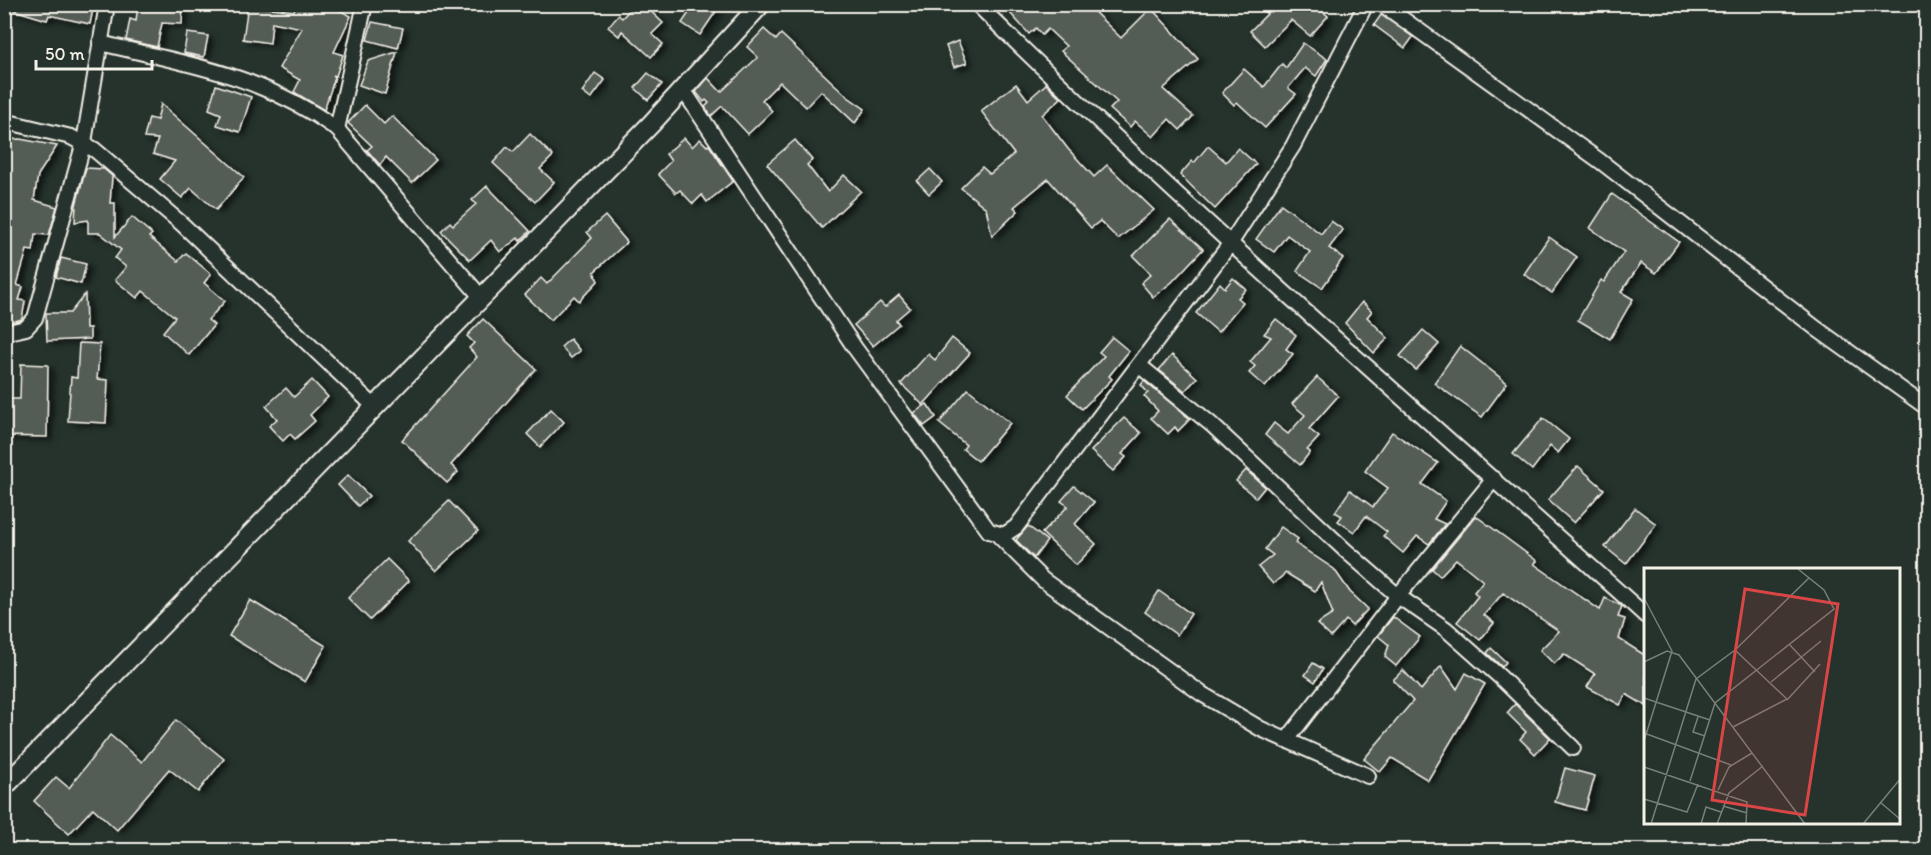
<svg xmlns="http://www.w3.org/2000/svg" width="1931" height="855" font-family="Itim,sans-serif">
	<defs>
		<filter id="shadow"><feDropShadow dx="5" dy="3" stdDeviation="3" flood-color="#0009"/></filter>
	</defs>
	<rect width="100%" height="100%" fill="#26332d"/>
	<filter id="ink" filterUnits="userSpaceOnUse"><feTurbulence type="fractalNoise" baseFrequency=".0167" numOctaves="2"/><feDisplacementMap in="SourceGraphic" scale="12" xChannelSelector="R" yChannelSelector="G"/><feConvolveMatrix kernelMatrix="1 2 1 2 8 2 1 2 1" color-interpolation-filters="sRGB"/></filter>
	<g filter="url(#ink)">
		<g fill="#525c55" stroke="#f4f1e8" stroke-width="1.5" filter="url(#shadow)">
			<path d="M7,4H94L90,24L49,15L47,20L7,8Z"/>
			<path d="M138,4H183L182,24L162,23L157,47L126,40L130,19L136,21Z"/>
			<path d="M296,4H327L351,16L334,52L343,55L336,76L333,75L335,77L324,110L294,92L300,80L279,68L302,28L272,22L270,43L243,39L248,5L294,11Z"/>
			<path d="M635,4H643L663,23L652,34L663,44L651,57L622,31L619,36L608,27L618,15L622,18Z"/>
			<path d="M695,4H721L700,35L682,23Z"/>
			<path d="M1002,4H1086L1121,38L1151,8L1198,59L1163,89L1193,116L1180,130L1169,119L1153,137L1135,121L1130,127L1110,109L1117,102L1061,51L1066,46L1048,29L1042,35L1036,28L1029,34Z"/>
			<path d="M1256,4H1314L1328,16L1310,36L1291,20L1265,46L1250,31L1267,14Z"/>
			<path d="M1381,15L1413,37L1405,48L1374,25Z"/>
			<path d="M372,22L403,28L398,48L367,40Z"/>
			<path d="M764,29L776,40L781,34L848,97L865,109L855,123L821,91L806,107L780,82L762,100L772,111L748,134L722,106L711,116L705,107L709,103L706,100L704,102L696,92L708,78L721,92L758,57L747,47Z"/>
			<path d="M187,33L208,36L204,57L184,53Z"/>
			<path d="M958,41L967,63L954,67L946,46Z"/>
			<path d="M1303,43L1327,59L1316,76L1305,68L1288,88L1296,94L1265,128L1237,102L1234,105L1222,93L1244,69L1264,87L1282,64L1286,68Z"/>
			<path d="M397,52L385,94L359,85L368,61Z"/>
			<path d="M595,73L605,80L591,99L582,92Z"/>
			<path d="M648,73L662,84L648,100L635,88Z"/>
			<path d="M1016,84L1028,100L1046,84L1061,98L1042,115L1068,149L1094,177L1107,165L1154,210L1118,239L1100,221L1091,228L1048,179L1014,207L1018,211L992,236L986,208L961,188L982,167L990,174L1014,154L981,111Z"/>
			<path d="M216,85L251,97L240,132L217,125L221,114L209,109Z"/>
			<path d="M161,104L244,177L216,210L191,188L182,198L160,179L175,161L153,154L158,139L144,138L149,118L157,120Z"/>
			<path d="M365,105L384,124L392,116L436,160L412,183L386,157L380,165L367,150L372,146L348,123Z"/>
			<path d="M530,134L553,156L540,169L554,182L535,202L493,163L507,147L513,152Z"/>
			<path d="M684,138L692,147L700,139L707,146L709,145L733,181L707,202L702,195L693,204L680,190L676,193L658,174L671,161L666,154Z"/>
			<path d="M20,139L57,146L38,175L34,200L57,207L49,235L35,234L33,251L27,250L17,285L23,287L19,300L25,301L22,319L4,324V140Z"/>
			<path d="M795,140L812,160L807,165L828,192L844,175L861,191L822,228L767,164Z"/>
			<path d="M1208,146L1226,162L1238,148L1256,164L1215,209L1180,175L1192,161L1194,163Z"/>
			<path d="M86,168L104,169L112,176L110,203H115V237L132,217L152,234L149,237L178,261L186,253L211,274L204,283L225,301L208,320L214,325L189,355L163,332L175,317L143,291L137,298L115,280L126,267L115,258L121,250L100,233H88V220L75,222L76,205Z"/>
			<path d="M930,169L942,182L929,194L917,181Z"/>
			<path d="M487,186L530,231L520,241L518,238L500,252L491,240L470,260L441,231L450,222L453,225L476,204L472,200Z"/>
			<path d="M1612,194L1679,242L1656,273L1641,263L1621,292L1633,299L1610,339L1578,320L1601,280L1604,282L1624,252L1590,228Z"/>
			<path d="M1281,204L1321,234L1331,221L1343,230L1329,248L1343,258L1322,288L1297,271L1310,252L1287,235L1274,252L1256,239Z"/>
			<path d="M605,216L627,242L594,272L598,281L579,301L574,296L551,320L525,295L541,278L547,284L592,238L587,232Z"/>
			<path d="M1170,219L1203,249L1172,282L1153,297L1141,283L1151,274L1133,256Z"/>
			<path d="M1549,237L1577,257L1552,293L1524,274Z"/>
			<path d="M61,258L86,264L81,284L56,277Z"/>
			<path d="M1233,278L1246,289L1238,298L1243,302L1218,332L1196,313L1220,283L1225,288Z"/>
			<path d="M85,294L86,328H90V339L47,341L46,313H70Z"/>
			<path d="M899,295L910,308L896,320L899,324L873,346L854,325L880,302L885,307Z"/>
			<path d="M1362,302L1372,311L1367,317L1388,338L1374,353L1345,323Z"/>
			<path d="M483,319L536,369L451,465L458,472L447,483L402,440L477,357L469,348L474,343L467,336Z"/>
			<path d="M1276,319L1296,335L1286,349L1293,354L1265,387L1249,373L1255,366L1250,362L1271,337L1264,334Z"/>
			<path d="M1423,330L1439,344L1416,370L1400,356Z"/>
			<path d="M1112,337L1129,351L1109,376L1112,379L1082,409L1067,395L1104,356L1099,352Z"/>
			<path d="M952,338L970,353L923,405L901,384L928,354L935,360Z"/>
			<path d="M570,339L580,351L571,358L561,347Z"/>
			<path d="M79,343L100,344L97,379L108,380L106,423L68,421L71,377L77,378Z"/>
			<path d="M1460,346L1507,383L1482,417L1434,383Z"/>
			<path d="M1172,355L1197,378L1185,391L1159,370Z"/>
			<path d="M21,364L48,365L47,437L4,436V399H20Z"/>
			<path d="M1317,377L1338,396L1309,429L1319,437L1307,450L1310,452L1300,465L1265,435L1274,423L1288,434L1305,415L1292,404Z"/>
			<path d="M312,380L328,397L310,415L315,421L295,439L290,434L283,441L269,426L277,419L266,406L286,388L294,397Z"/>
			<path d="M1144,381L1190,419L1178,431L1175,427L1168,434L1151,418L1158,411L1144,396L1148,393L1141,385Z"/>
			<path d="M968,389L1010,423L978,461L963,449L966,445L939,423Z"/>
			<path d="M927,404L936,417L924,426L914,413Z"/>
			<path d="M551,409L564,422L540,447L527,434Z"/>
			<path d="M1124,418L1141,433L1122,454L1126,457L1113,471L1091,451Z"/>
			<path d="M1543,418L1569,439L1558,453L1550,446L1532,470L1513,454Z"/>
			<path d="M1392,432L1438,463L1422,484L1446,501L1434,519L1445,524L1429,544L1417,536L1403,553L1383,536L1387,532L1366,516L1354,532L1338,521L1342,516L1335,512L1350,490L1373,507L1388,488L1365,471Z"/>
			<path d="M1578,466L1604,489L1574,523L1548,500Z"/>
			<path d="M1246,470L1265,487L1256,498L1236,481Z"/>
			<path d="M348,475L369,496L358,506L338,485Z"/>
			<path d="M1074,486L1094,502L1075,524L1096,544L1076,565L1042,533L1068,506L1061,501Z"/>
			<path d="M449,501L478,531L436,571L408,541Z"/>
			<path d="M1635,508L1656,524L1626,564L1605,547Z"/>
			<path d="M1476,516L1537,561L1534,564L1600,610L1605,598L1622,606L1618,617L1625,619L1619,639L1646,656V706L1626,694L1620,705L1587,687L1595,674L1564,654L1554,664L1540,650L1559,631L1503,593L1484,615L1494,623L1480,640L1457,622L1478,596L1474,592L1483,581L1456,559L1440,576L1432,569Z"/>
			<path d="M1028,526L1047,541L1034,558L1016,540Z"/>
			<path d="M1281,527L1298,539L1295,543L1334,569L1350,592L1368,609L1352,626L1346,620L1331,637L1317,624L1333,614L1321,582L1315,591L1286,573L1273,584L1258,567L1273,555L1265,549Z"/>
			<path d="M387,559L409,581L370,620L348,598Z"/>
			<path d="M1159,591L1191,614L1177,635L1145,612Z"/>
			<path d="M250,600L326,646L305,682L229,636Z"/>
			<path d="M1393,617L1420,637L1396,666L1385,657L1389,645L1378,636Z"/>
			<path d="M1491,648L1506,662L1502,667L1487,653Z"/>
			<path d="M1313,663L1323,669L1315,682L1305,675Z"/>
			<path d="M1441,666L1457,689L1466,673L1485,684L1428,780L1392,758L1380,772L1364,759L1413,701L1393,680L1403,670L1421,690Z"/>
			<path d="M1515,704L1550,738L1535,754L1520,739L1526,732L1507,713Z"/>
			<path d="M176,720L224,759L198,792L169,769L117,830L93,808L69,834L34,801L56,777L69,788L110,735L142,762Z"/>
			<path d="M1565,768L1595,776L1585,810L1555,802Z"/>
		</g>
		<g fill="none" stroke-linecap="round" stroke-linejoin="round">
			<g stroke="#f4f1e8" stroke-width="18">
				<g id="minor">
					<path d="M977,4C1193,216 1421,414 1646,616"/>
					<path d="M1382,4L1600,161L1817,329L1926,407"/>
					<path d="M100,43C188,64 262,75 337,129L481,297"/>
					<path d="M682,88L855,348L989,531L1004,535L1016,527L1230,244L1293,146L1366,4"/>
					<path d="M4,121L71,137L95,150L182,224L376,408"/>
					<path d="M337,129L365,4"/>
					<path d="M4,333L26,328L35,318L84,142L107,4"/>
					<path d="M1140,366L1212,425L1345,550L1398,596L1446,629L1500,677L1573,748"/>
					<path d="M999,536L1043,580L1202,694L1261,729L1368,776"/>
					<path d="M1286,741L1398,596L1494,479"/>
				</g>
			</g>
			<g stroke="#f4f1e8" stroke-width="22">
				<path id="tertiary" d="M4,787L651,124L761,4"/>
			</g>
			<use href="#minor" stroke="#26332d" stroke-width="14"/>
			<use href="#tertiary" stroke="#26332d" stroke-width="18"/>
		</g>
	</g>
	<g transform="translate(1644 568)">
		<rect width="256" height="256" fill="#26332d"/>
		<path fill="none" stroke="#787f78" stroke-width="1.5" d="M0,30L28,83L0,173M146,77L171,104M0,94L23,83L35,87L161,256M127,114L177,73M0,130L66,152M143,132L176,96M54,149L49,164L61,168M89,159L143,131L92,83M0,165L87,197M0,199L103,234L102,256M46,213L71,135L190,41L180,22L154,1M74,222L85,199L108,185M0,231L43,244L54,216M236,234L257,252M79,238L103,245M7,256L52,111L91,82L165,10M57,256L62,239L77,244M73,256L85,225L119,198M219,256L257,210"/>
		<path fill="#da4645" fill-opacity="0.15" stroke="#da4645" stroke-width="3" d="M101,21L194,36L161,247L68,232Z"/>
		<rect width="256" height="256" fill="none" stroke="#f4f1e8" stroke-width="3"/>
	</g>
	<rect width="1931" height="855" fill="none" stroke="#26332d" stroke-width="24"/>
	<rect x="12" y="12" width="1907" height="831" fill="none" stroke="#f4f1e8" stroke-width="2" filter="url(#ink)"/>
	<path d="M36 60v9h116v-9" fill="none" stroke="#f4f1e8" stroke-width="3"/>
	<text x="45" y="60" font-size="18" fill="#f4f1e8" stroke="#26332d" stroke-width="4.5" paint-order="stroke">50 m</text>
</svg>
